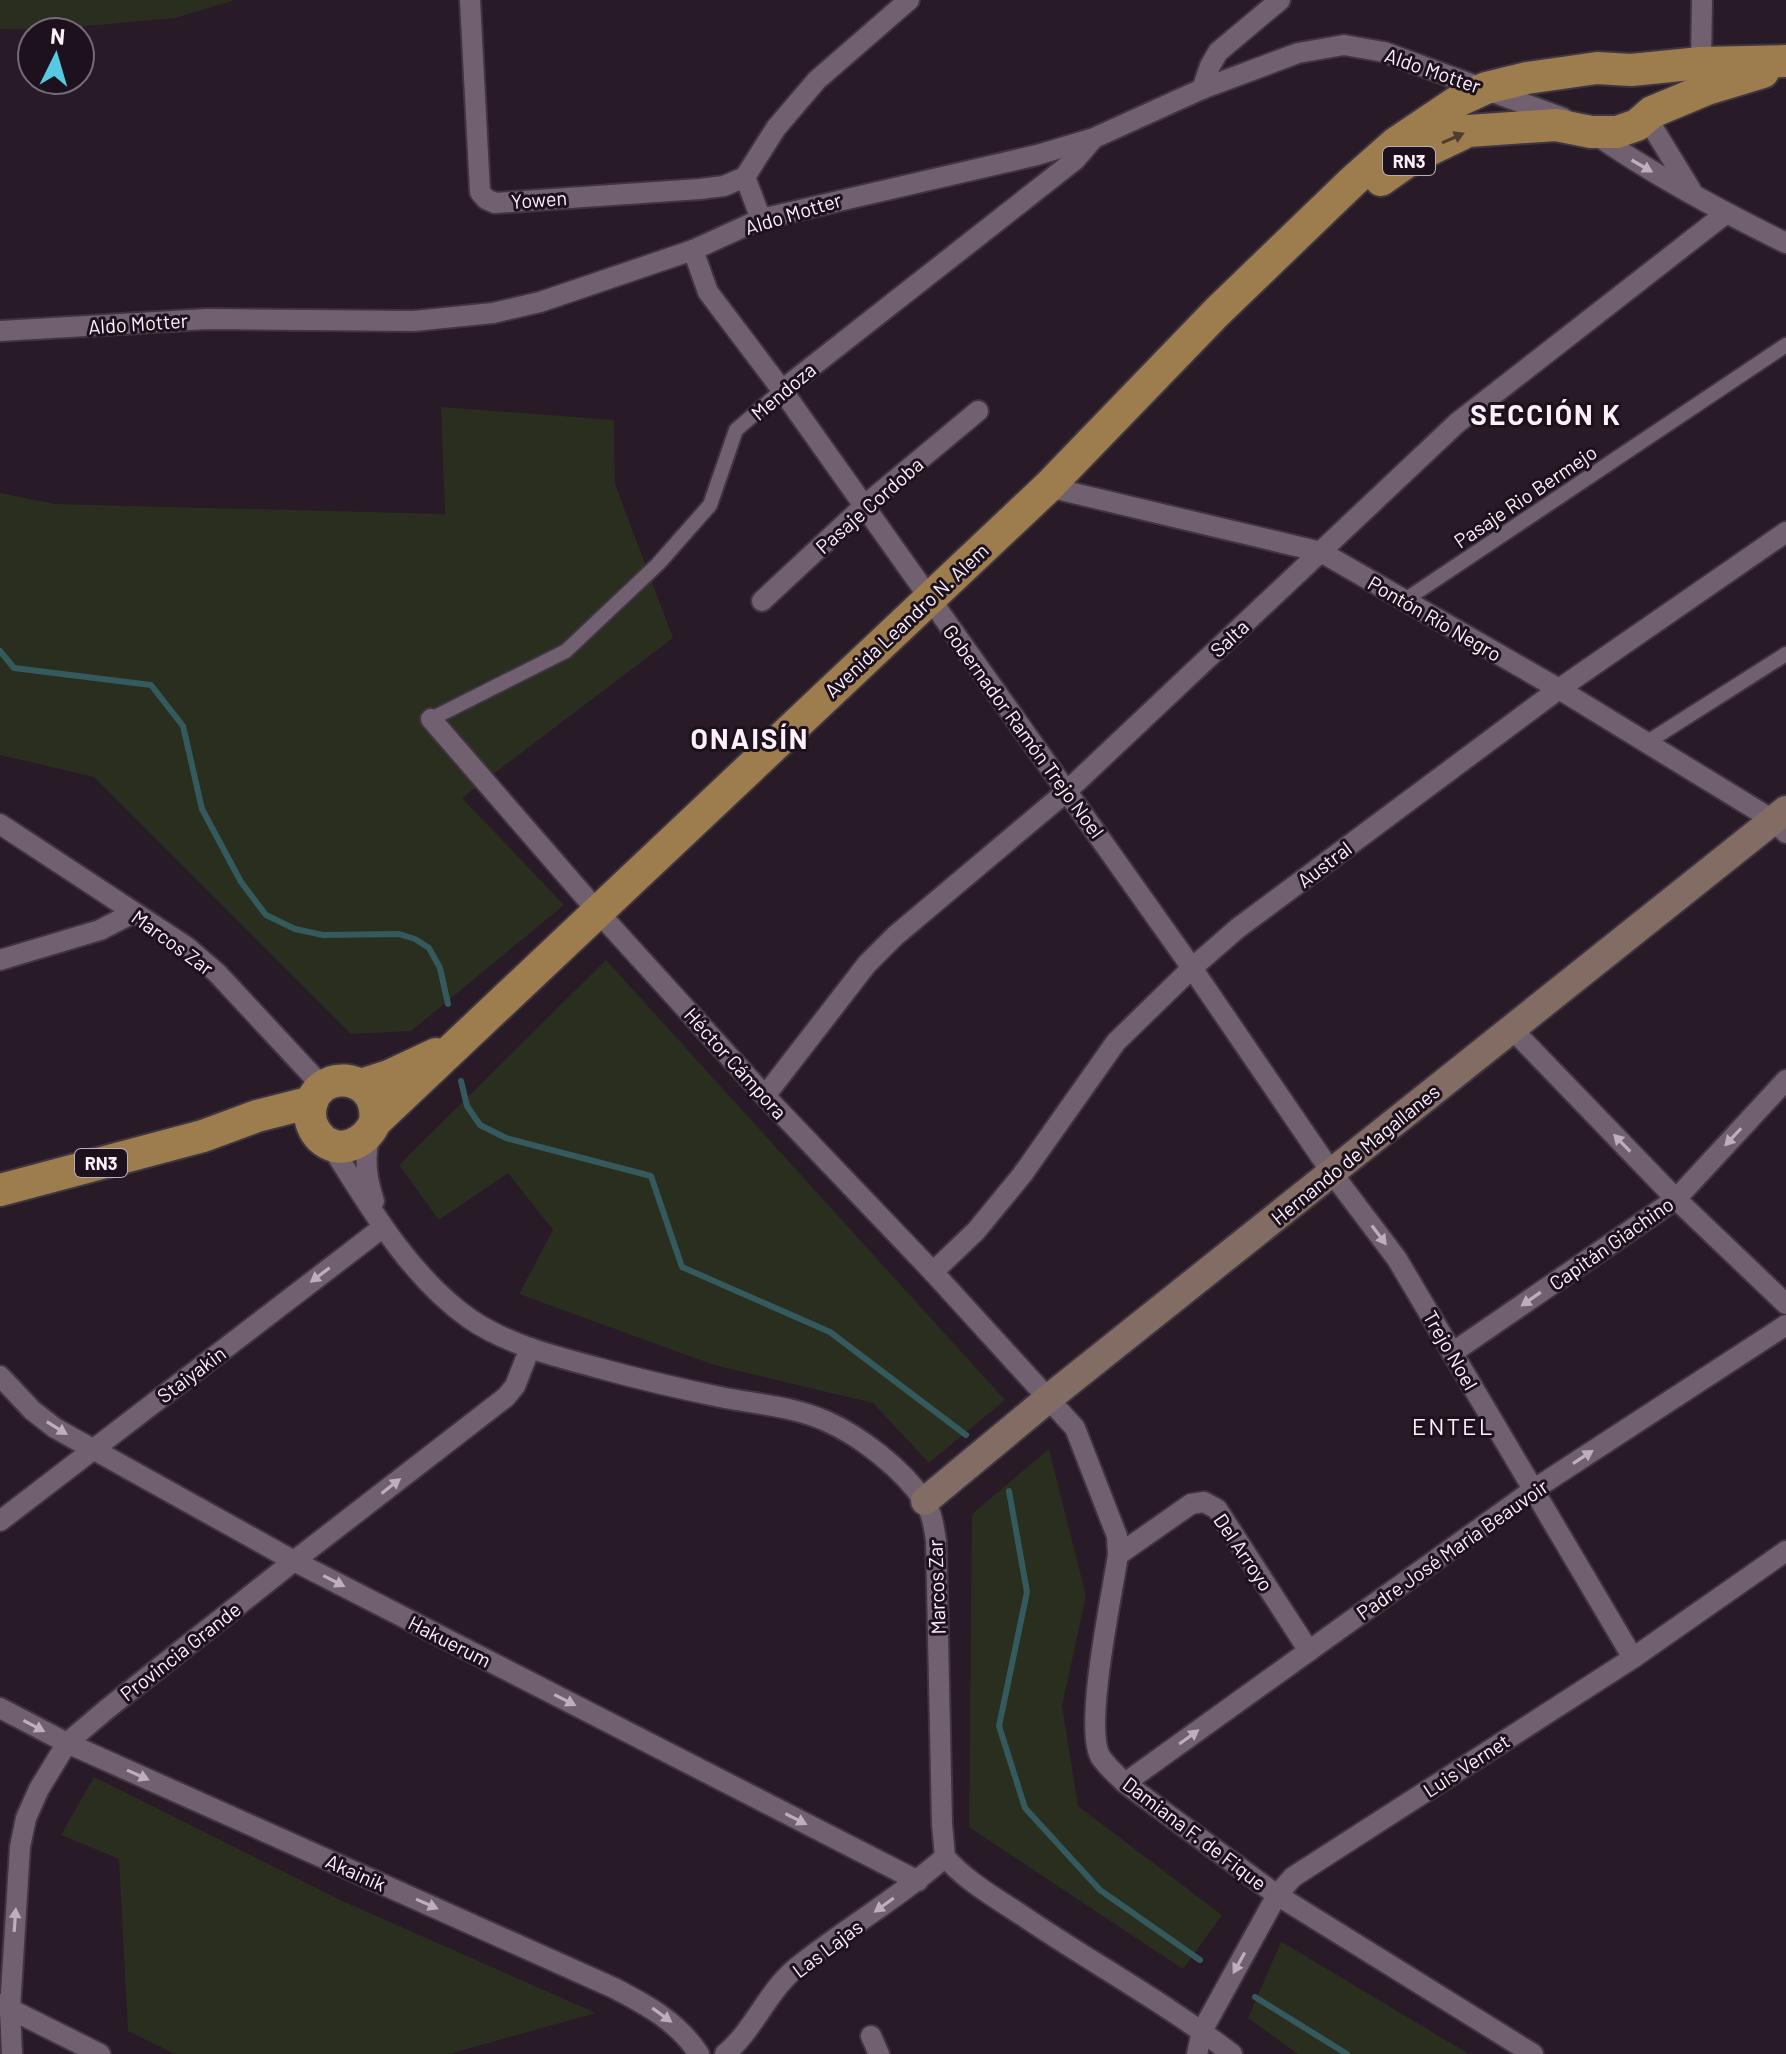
<svg xmlns="http://www.w3.org/2000/svg" width="1786" height="2054" font-family="Barlow,sans-serif">
	<rect width="100%" height="100%" fill="#281a27"/>
	<g fill="#292e1f">
		<path d="M0,0H235L175,18L42,30L0,29Z"/>
		<path d="M441,407L614,420L615,484L673,638L462,798L564,905L411,1031L351,1034L94,777L0,755V493L55,504L445,514Z"/>
		<path d="M606,960L1005,1400L929,1463L873,1403L714,1365L519,1294L553,1230L508,1173L439,1220L399,1165Z"/>
		<path d="M1049,1449L1086,1596L1062,1706L1078,1806L1222,1915L1183,1969L969,1827L972,1514Z"/>
		<path d="M94,1777L340,1900L596,2013L449,2054H175L128,2031L119,1859L61,1835Z"/>
		<path d="M1281,1942H1282L1469,2054H1298L1248,2018Z"/>
	</g>
	<g fill="none" stroke-linecap="round" stroke-linejoin="round">
		<g stroke="#355a5e" stroke-width="6">
			<path d="M0,651L14,668L151,685L183,726L202,809L241,882L266,915L295,929L323,935L399,934L415,939L429,948L440,968L448,1004"/>
			<path d="M461,1081L467,1106L480,1125L506,1138L651,1176L682,1267L830,1332L966,1435"/>
			<path d="M1009,1491L1027,1592L999,1726L1025,1808L1100,1890L1200,1960"/>
			<path d="M1255,1997L1347,2054"/>
		</g>
		<g stroke="#3f343f" stroke-width="18">
			<g id="pedestrian">
				<path d="M1405,600L1786,345"/>
				<path d="M431,719L566,651L658,564L710,505L736,430L782,390"/>
				<path d="M1646,743L1786,654"/>
			</g>
		</g>
		<g stroke="#3f343f" stroke-width="24">
			<g id="minor">
				<path d="M470,0L480,192L486,199L495,203L700,189L724,186L745,177"/>
				<path d="M1701,63L1702,0"/>
				<path d="M1202,89L1210,66L1218,52L1280,0"/>
				<path d="M1647,118L1691,190"/>
				<path d="M1592,132C1653,175 1719,210 1786,243"/>
				<path d="M761,219L745,177L776,128L817,80L909,0"/>
				<path d="M693,250L708,292L782,390L1192,968L1332,1173L1397,1259L1633,1658"/>
				<path d="M0,331L207,319L414,321L493,313L540,302L693,250L761,219L1037,155L1094,138L1202,89L1298,53L1344,45L1384,52L1563,118"/>
				<path d="M782,390L1075,160L1093,139"/>
				<path d="M1048,487L1321,552L1559,689L1773,820L1786,833"/>
				<path d="M762,601L864,506L978,411"/>
				<path d="M431,719L599,913L765,1096L933,1272L1075,1428L1117,1536L1118,1555C1112,1595 1084,1725 1100,1756C1106,1766 1117,1775 1125,1783L1277,1895L1533,2054"/>
				<path d="M0,824L187,947L217,973L323,1087"/>
				<path d="M0,960L100,930L133,913"/>
				<path d="M1512,1029L1676,1199L1786,1304"/>
				<path d="M765,1096L867,964L895,936L1067,791L1457,423L1725,214"/>
				<path d="M370,1133C364,1158 366,1177 374,1201"/>
				<path d="M330,1144C368,1205 410,1277 470,1319C507,1344 553,1356 595,1367C638,1379 681,1389 725,1398C758,1404 795,1407 826,1421C860,1436 903,1469 924,1501C932,1512 934,1527 936,1541L942,1824L945,1857C967,1882 996,1898 1023,1916C1092,1963 1166,2003 1232,2054"/>
				<path d="M933,1272L976,1231L1022,1175L1116,1042L1192,968L1238,928L1559,689L1786,532"/>
				<path d="M1452,1353L1676,1199L1786,1080"/>
				<path d="M0,1376L32,1410L55,1428L294,1561L918,1881"/>
				<path d="M0,1521L382,1228"/>
				<path d="M1118,1555L1191,1504L1204,1502L1217,1509L1309,1651"/>
				<path d="M0,1708L67,1743L614,1988C647,2005 678,2022 699,2054"/>
				<path d="M1125,1783L1533,1490L1786,1325"/>
				<path d="M0,2004L100,2054"/>
				<path d="M871,2036L879,2054"/>
				<path d="M12,2054L10,2009L20,1847L26,1818L39,1789L67,1743L107,1709L294,1561L506,1397L515,1386L530,1348"/>
				<path d="M725,2054C754,2030 767,1992 796,1968C844,1929 899,1898 945,1857"/>
				<path d="M1197,2054L1202,2031L1277,1895L1293,1877L1633,1658L1786,1551"/>
			</g>
		</g>
		<g stroke="#3f343f" stroke-width="32">
			<path id="secondary" d="M925,1501L1049,1398L1786,810"/>
		</g>
		<g stroke="#3f343f" stroke-width="36">
			<g id="trunk">
				<path d="M1381,180L1412,158L1468,131L1556,125L1591,132H1617L1637,125L1652,112L1707,89L1763,72"/>
				<path d="M361,1085L389,1076L436,1054"/>
				<path d="M375,1122C381,1069 310,1067 310,1114C310,1124 316,1135 324,1141C343,1155 367,1141 375,1122L1048,487L1217,312L1353,181L1396,143L1460,100L1486,88L1527,78L1597,68L1631,70L1701,63L1786,61"/>
				<path d="M0,1190L203,1136L257,1116L312,1102"/>
			</g>
		</g>
		<use href="#pedestrian" stroke="#716170" stroke-width="14"/>
		<use href="#minor" stroke="#716170" stroke-width="20"/>
		<use href="#secondary" stroke="#826c63" stroke-width="28"/>
		<use href="#trunk" stroke="#9d7d4e" stroke-width="32"/>
	</g>
	<defs><path id="oneway-solid" d="M-6-.8H1V-3.2L6.5 0L1 3.2V.8H-6Z" transform="scale(2)"/></defs>
	<use fill="#513c31" href="#oneway-solid" transform="translate(1453 138) rotate(-24)"/>
	<g fill="#bdb0bc">
		<use href="#oneway-solid" transform="translate(1642 166) rotate(30)"/>
		<use href="#oneway-solid" transform="translate(1733 1137) rotate(133)"/>
		<use href="#oneway-solid" transform="translate(1622 1143) rotate(-134)"/>
		<use href="#oneway-solid" transform="translate(1379 1235) rotate(53)"/>
		<use href="#oneway-solid" transform="translate(320 1275) rotate(143)"/>
		<use href="#oneway-solid" transform="translate(1531 1299) rotate(145)"/>
		<use href="#oneway-solid" transform="translate(57 1428) rotate(32)"/>
		<use href="#oneway-solid" transform="translate(1583 1457) rotate(-33)"/>
		<use href="#oneway-solid" transform="translate(391 1486) rotate(-38)"/>
		<use href="#oneway-solid" transform="translate(334 1581) rotate(27)"/>
		<use href="#oneway-solid" transform="translate(565 1700) rotate(27)"/>
		<use href="#oneway-solid" transform="translate(34 1726) rotate(28)"/>
		<use href="#oneway-solid" transform="translate(1189 1737) rotate(-36)"/>
		<use href="#oneway-solid" transform="translate(138 1775) rotate(24)"/>
		<use href="#oneway-solid" transform="translate(796 1819) rotate(27)"/>
		<use href="#oneway-solid" transform="translate(427 1904) rotate(24)"/>
		<use href="#oneway-solid" transform="translate(884 1905) rotate(144)"/>
		<use href="#oneway-solid" transform="translate(15 1920) rotate(-86)"/>
		<use href="#oneway-solid" transform="translate(1239 1963) rotate(119)"/>
		<use href="#oneway-solid" transform="translate(662 2015) rotate(36)"/>
	</g>
	<g text-anchor="middle" dominant-baseline="central" stroke-width="6" stroke-linejoin="round" paint-order="stroke">
		<g fill="#1e111e" stroke="#b9aeb9" stroke-width="2">
			<rect x="1383" y="147" width="52" height="28" rx="6"/>
			<rect x="75" y="1149" width="52" height="28" rx="6"/>
		</g>
		<g font-size="18" font-weight="bold" fill="#fbf1fb">
			<text x="1409" y="161">RN3</text>
			<text x="101" y="1163">RN3</text>
		</g>
		<g font-size="20" fill="#fbf1fb" stroke="#1e111e">
			<text transform="translate(1433 70) rotate(19)">Aldo Motter</text>
			<text transform="translate(539 199) rotate(-4)">Yowen</text>
			<text transform="translate(793 213) rotate(-17)">Aldo Motter</text>
			<text transform="translate(138 323) rotate(-4)">Aldo Motter</text>
			<text transform="translate(783 391) rotate(-40)">Mendoza</text>
			<text transform="translate(1525 496) rotate(-34)">Pasaje Rio Bermejo</text>
			<text transform="translate(869 505) rotate(-41)">Pasaje Cordoba</text>
			<text transform="translate(1435 618) rotate(30)">Pontón Río Negro</text>
			<text transform="translate(906 620) rotate(-43)">Avenida Leandro N. Alem</text>
			<text transform="translate(1229 638) rotate(-43)">Salta</text>
			<text transform="translate(1024 731) rotate(54)">Gobernador Ramón Trejo Noel</text>
			<text transform="translate(1324 864) rotate(-37)">Austral</text>
			<text transform="translate(173 942) rotate(36)">Marcos Zar</text>
			<text transform="translate(736 1063) rotate(48)">Héctor Cámpora</text>
			<text transform="translate(1355 1154) rotate(-39)">Hernando de Magallanes</text>
			<text transform="translate(1611 1243) rotate(-35)">Capitán Giachino</text>
			<text transform="translate(1451 1350) rotate(60)">Trejo Noel</text>
			<text transform="translate(191 1374) rotate(-37)">Staiyakin</text>
			<text transform="translate(1452 1549) rotate(-35)">Padre José María Beauvoir</text>
			<text transform="translate(1244 1552) rotate(56)">Del Arroyo</text>
			<text transform="translate(936 1587) rotate(-92)">Marcos Zar</text>
			<text transform="translate(450 1641) rotate(27)">Hakuerum</text>
			<text transform="translate(180 1651) rotate(-38)">Provincia Grande</text>
			<text transform="translate(1466 1765) rotate(-33)">Luis Vernet</text>
			<text transform="translate(1195 1833) rotate(37)">Damiana F. de Fique</text>
			<text transform="translate(356 1872) rotate(24)">Akainik</text>
			<text transform="translate(827 1948) rotate(-37)">Las Lajas</text>
		</g>
		<g font-size="24" letter-spacing="2" fill="#fbf1fb" stroke="#1e111e">
			<text x="1453" y="1425">ENTEL</text>
		</g>
		<g font-size="28" font-weight="bold" letter-spacing="2" fill="#fbf1fb" stroke="#1e111e">
			<text x="1546" y="414">SECCIÓN K</text>
			<text x="750" y="738">ONAISÍN</text>
		</g>
	</g>
	<g transform="translate(56 56) rotate(5)"><circle r="38" fill="#1e111e" stroke="#766b76" stroke-width="2"/>
	<path d="M0-6L14 30L0 20L-14 30Z" fill="#57c9e2"/>
	<text y="-12" font-size="22" font-weight="bold" text-anchor="middle" fill="#fbf1fb">N</text>
	</g>
</svg>
